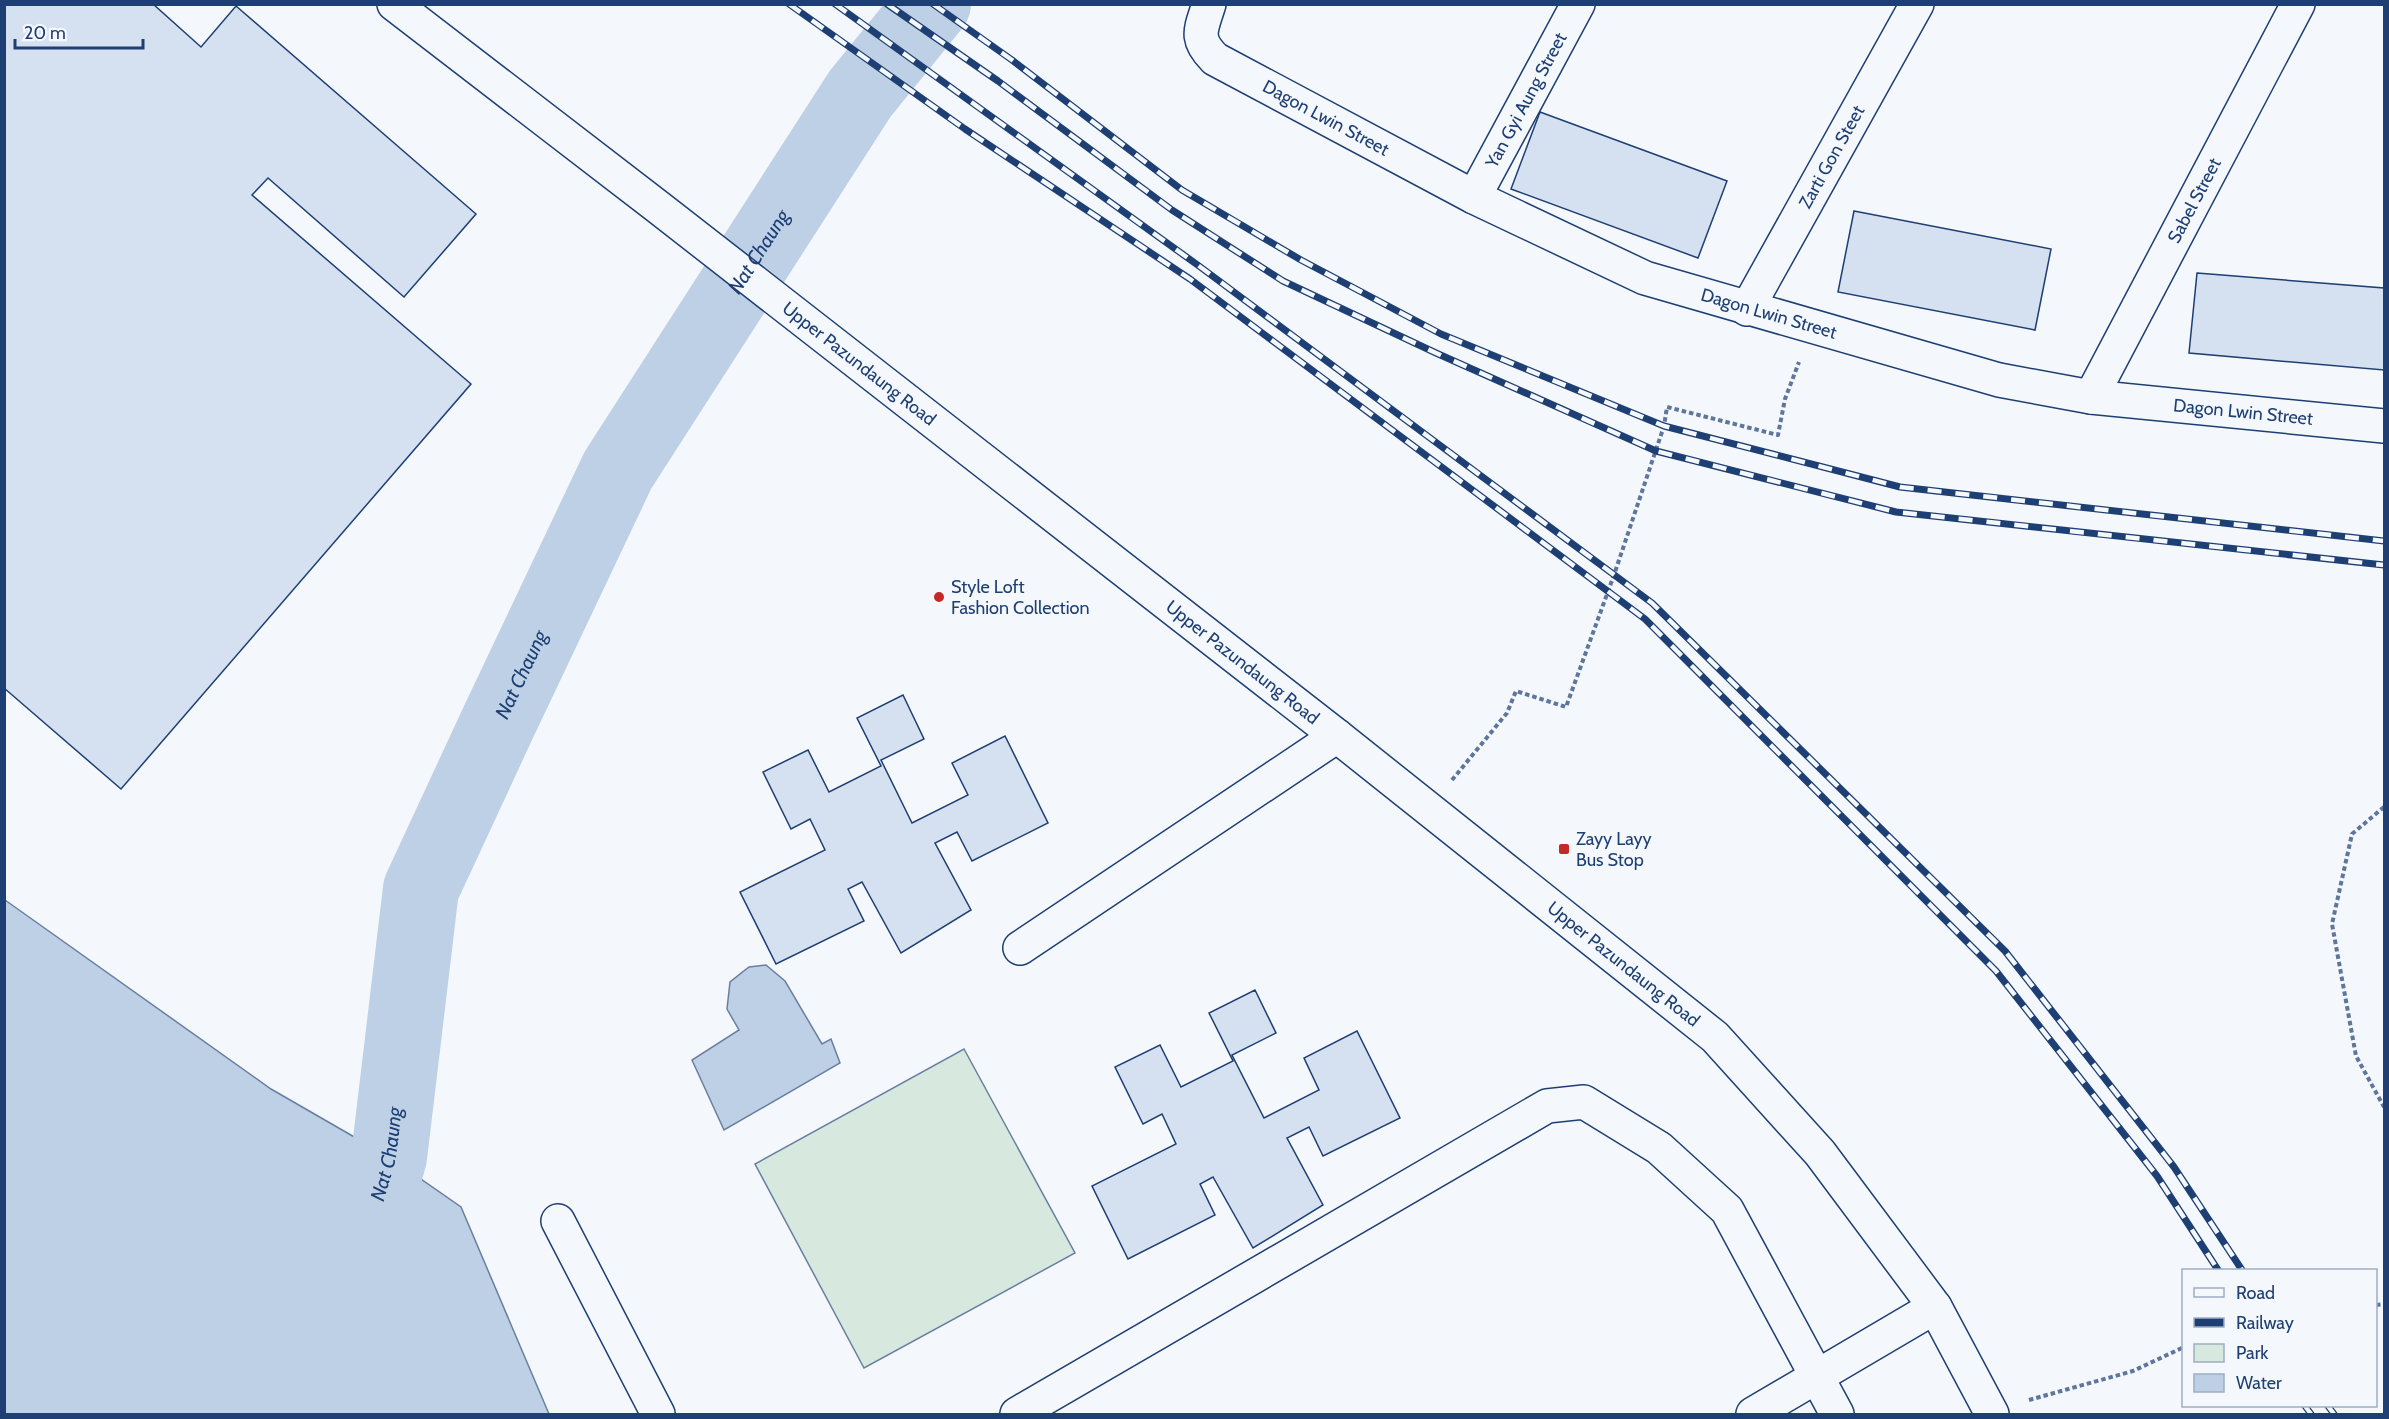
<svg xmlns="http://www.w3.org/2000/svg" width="2389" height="1419" font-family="Cabin,sans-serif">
	<rect width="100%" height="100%" fill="#f4f7fb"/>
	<path fill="#d7e8df" stroke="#687fa3" stroke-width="1.5" d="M964,1049L1075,1253L864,1368L755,1164Z"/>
	<g fill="#bed0e5" stroke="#687fa3" stroke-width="1.5">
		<path d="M5,900L271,1089L389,1157L461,1207L549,1414H5Z"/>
		<path d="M766,965L785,981L822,1044L831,1039L840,1063L724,1130L692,1060L739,1030L727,1009L730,982L749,967Z"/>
	</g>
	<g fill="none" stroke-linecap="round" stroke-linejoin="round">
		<path stroke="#bed0e5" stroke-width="76" id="s1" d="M283,1414L340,1330L389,1157L421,889L498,723L618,470L860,94L933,4"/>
	</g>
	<g fill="#d5e0f0" stroke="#1d3f73" stroke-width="1.5">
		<path d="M4,4H153L201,47L236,6L476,214L404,297L268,178L252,195L471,384L121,789L4,688Z"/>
		<path d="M1540,112L1727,181L1698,258L1511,189Z"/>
		<path d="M1854,211L2051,249L2035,330L1838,292Z"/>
		<path d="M2197,273L2384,288V370L2189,353Z"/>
		<path d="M903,695L924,739L881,760L912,823L968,795L952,763L1005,736L1048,823L972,861L957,832L935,843L971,910L901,953L862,882L848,889L864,921L776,964L740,892L825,850L810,819L791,829L763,772L808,750L829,792L881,766L857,718Z"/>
		<path d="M1255,990L1276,1033L1232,1055L1264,1118L1319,1090L1304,1058L1357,1031L1400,1118L1323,1156L1309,1127L1287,1138L1323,1205L1253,1248L1213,1177L1200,1184L1215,1215L1128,1259L1092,1186L1176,1144L1162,1114L1143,1124L1115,1067L1160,1045L1181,1087L1233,1061L1209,1013Z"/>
	</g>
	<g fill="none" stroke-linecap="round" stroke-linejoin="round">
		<g stroke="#1d3f73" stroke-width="36">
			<g id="street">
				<path id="s2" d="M1209,4C1201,30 1194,38 1215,59L1474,197L1645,278L1999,380L2091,397L2384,426"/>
				<path id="s3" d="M1474,197L1578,4"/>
				<path id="s4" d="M1747,309L1917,4"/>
				<path id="s5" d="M2091,397L2298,4"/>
				<path d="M1020,948L1337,736"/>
				<path d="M558,1221L658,1414"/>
				<path d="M1017,1414L1547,1106L1584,1102L1659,1148L1727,1210L1837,1414"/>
				<path d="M1753,1414L1935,1307"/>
			</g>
		</g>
		<g stroke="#1d3f73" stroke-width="36">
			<g id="primary">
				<path id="s6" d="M394,4L658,207L1337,736L1715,1037L1820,1153L1935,1307L1992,1414"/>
			</g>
		</g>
		<g stroke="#5e769c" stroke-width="4" stroke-dasharray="4.5 3" stroke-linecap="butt">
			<path d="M1452,780L1507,713L1516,691L1566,707L1614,575L1664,426L1667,407L1778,435L1785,399L1799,362"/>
			<path d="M2384,807L2352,834L2332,924L2356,1056L2384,1107"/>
			<path d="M2376,1305L2384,1304"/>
			<path d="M2029,1400L2133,1371L2184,1347"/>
		</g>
		<use href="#street" stroke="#f4f7fb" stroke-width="33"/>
		<use href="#primary" stroke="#f4f7fb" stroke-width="33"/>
		<g stroke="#1d3f73" stroke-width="7">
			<g id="rail">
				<path d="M789,4L965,129L1190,279L1645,619L1996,971L2157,1176L2218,1270"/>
				<path d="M835,4L1199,266L1652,603L2005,951L2174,1167L2242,1270"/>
				<path d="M887,4L998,81L1172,210L1283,281L1436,353L1656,451L1896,512L2384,565"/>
				<path d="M933,4L1012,60L1182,190L1301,260L1441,334L1664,426L1900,487L2384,541"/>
				<path d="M2305,1406L2311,1414"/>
				<path d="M2328,1406L2334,1414"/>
			</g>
		</g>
		<use href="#rail" stroke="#f4f7fb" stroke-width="4.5" stroke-dasharray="14" stroke-linecap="butt"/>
	</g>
	<g fill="#c62828" stroke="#f4f7fb" stroke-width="2">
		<circle cx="939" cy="597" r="6"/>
		<rect x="1558" y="843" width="12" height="12" rx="3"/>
	</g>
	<g text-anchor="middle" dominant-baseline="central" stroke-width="4.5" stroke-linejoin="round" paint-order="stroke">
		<g font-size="18" fill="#1d3f73" stroke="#f4f7fb">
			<text stroke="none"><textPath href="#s3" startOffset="110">Yan Gyi Aung Street</textPath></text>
			<text stroke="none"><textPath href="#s2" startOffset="186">Dagon Lwin Street</textPath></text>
			<text stroke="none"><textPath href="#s4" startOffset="174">Zarti Gon Steet</textPath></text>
			<text stroke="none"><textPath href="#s5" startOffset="222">Sabel Street</textPath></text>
			<text stroke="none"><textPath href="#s2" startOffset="672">Dagon Lwin Street</textPath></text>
			<text stroke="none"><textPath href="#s6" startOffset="588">Upper Pazundaung Road</textPath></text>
			<text stroke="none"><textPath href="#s2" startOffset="1158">Dagon Lwin Street</textPath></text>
			<text stroke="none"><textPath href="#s6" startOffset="1074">Upper Pazundaung Road</textPath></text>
			<text stroke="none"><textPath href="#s6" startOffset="1560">Upper Pazundaung Road</textPath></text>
		</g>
		<g font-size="18" fill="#1d3f73" stroke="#f4f7fb" text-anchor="start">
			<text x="951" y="587">Style Loft<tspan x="951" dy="21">Fashion Collection</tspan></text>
			<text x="1576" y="839">Zayy Layy<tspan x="1576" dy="21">Bus Stop</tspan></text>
		</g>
		<g font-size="20" font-style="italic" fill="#1d3f73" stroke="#f4f7fb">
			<text stroke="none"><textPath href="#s1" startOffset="1274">Nat Chaung</textPath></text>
			<text stroke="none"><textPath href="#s1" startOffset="788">Nat Chaung</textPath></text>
			<text stroke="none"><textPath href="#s1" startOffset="284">Nat Chaung</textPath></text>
		</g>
	</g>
	<rect width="2389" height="1419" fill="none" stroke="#1d3f73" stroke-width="12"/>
	<rect x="2182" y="1269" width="195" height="138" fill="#f4f7fb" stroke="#9eadc5" stroke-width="1.5"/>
	<rect x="2194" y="1288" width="30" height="9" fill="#f4f7fb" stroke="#9eadc5" stroke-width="1.5"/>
	<text x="2236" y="1299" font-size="18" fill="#1d3f73">Road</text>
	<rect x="2194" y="1318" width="30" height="9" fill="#1d3f73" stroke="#9eadc5" stroke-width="1.5"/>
	<text x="2236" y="1329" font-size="18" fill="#1d3f73">Railway</text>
	<rect x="2194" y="1344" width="30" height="18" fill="#d7e8df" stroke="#9eadc5" stroke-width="1.5"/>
	<text x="2236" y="1359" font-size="18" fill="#1d3f73">Park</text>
	<rect x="2194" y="1374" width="30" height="18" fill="#bed0e5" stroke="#9eadc5" stroke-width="1.5"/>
	<text x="2236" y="1389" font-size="18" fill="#1d3f73">Water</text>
	<path d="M15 39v9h128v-9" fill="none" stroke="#1d3f73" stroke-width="3"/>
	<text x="24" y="39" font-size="18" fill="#1d3f73" stroke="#f4f7fb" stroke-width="4.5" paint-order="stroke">20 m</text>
</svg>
